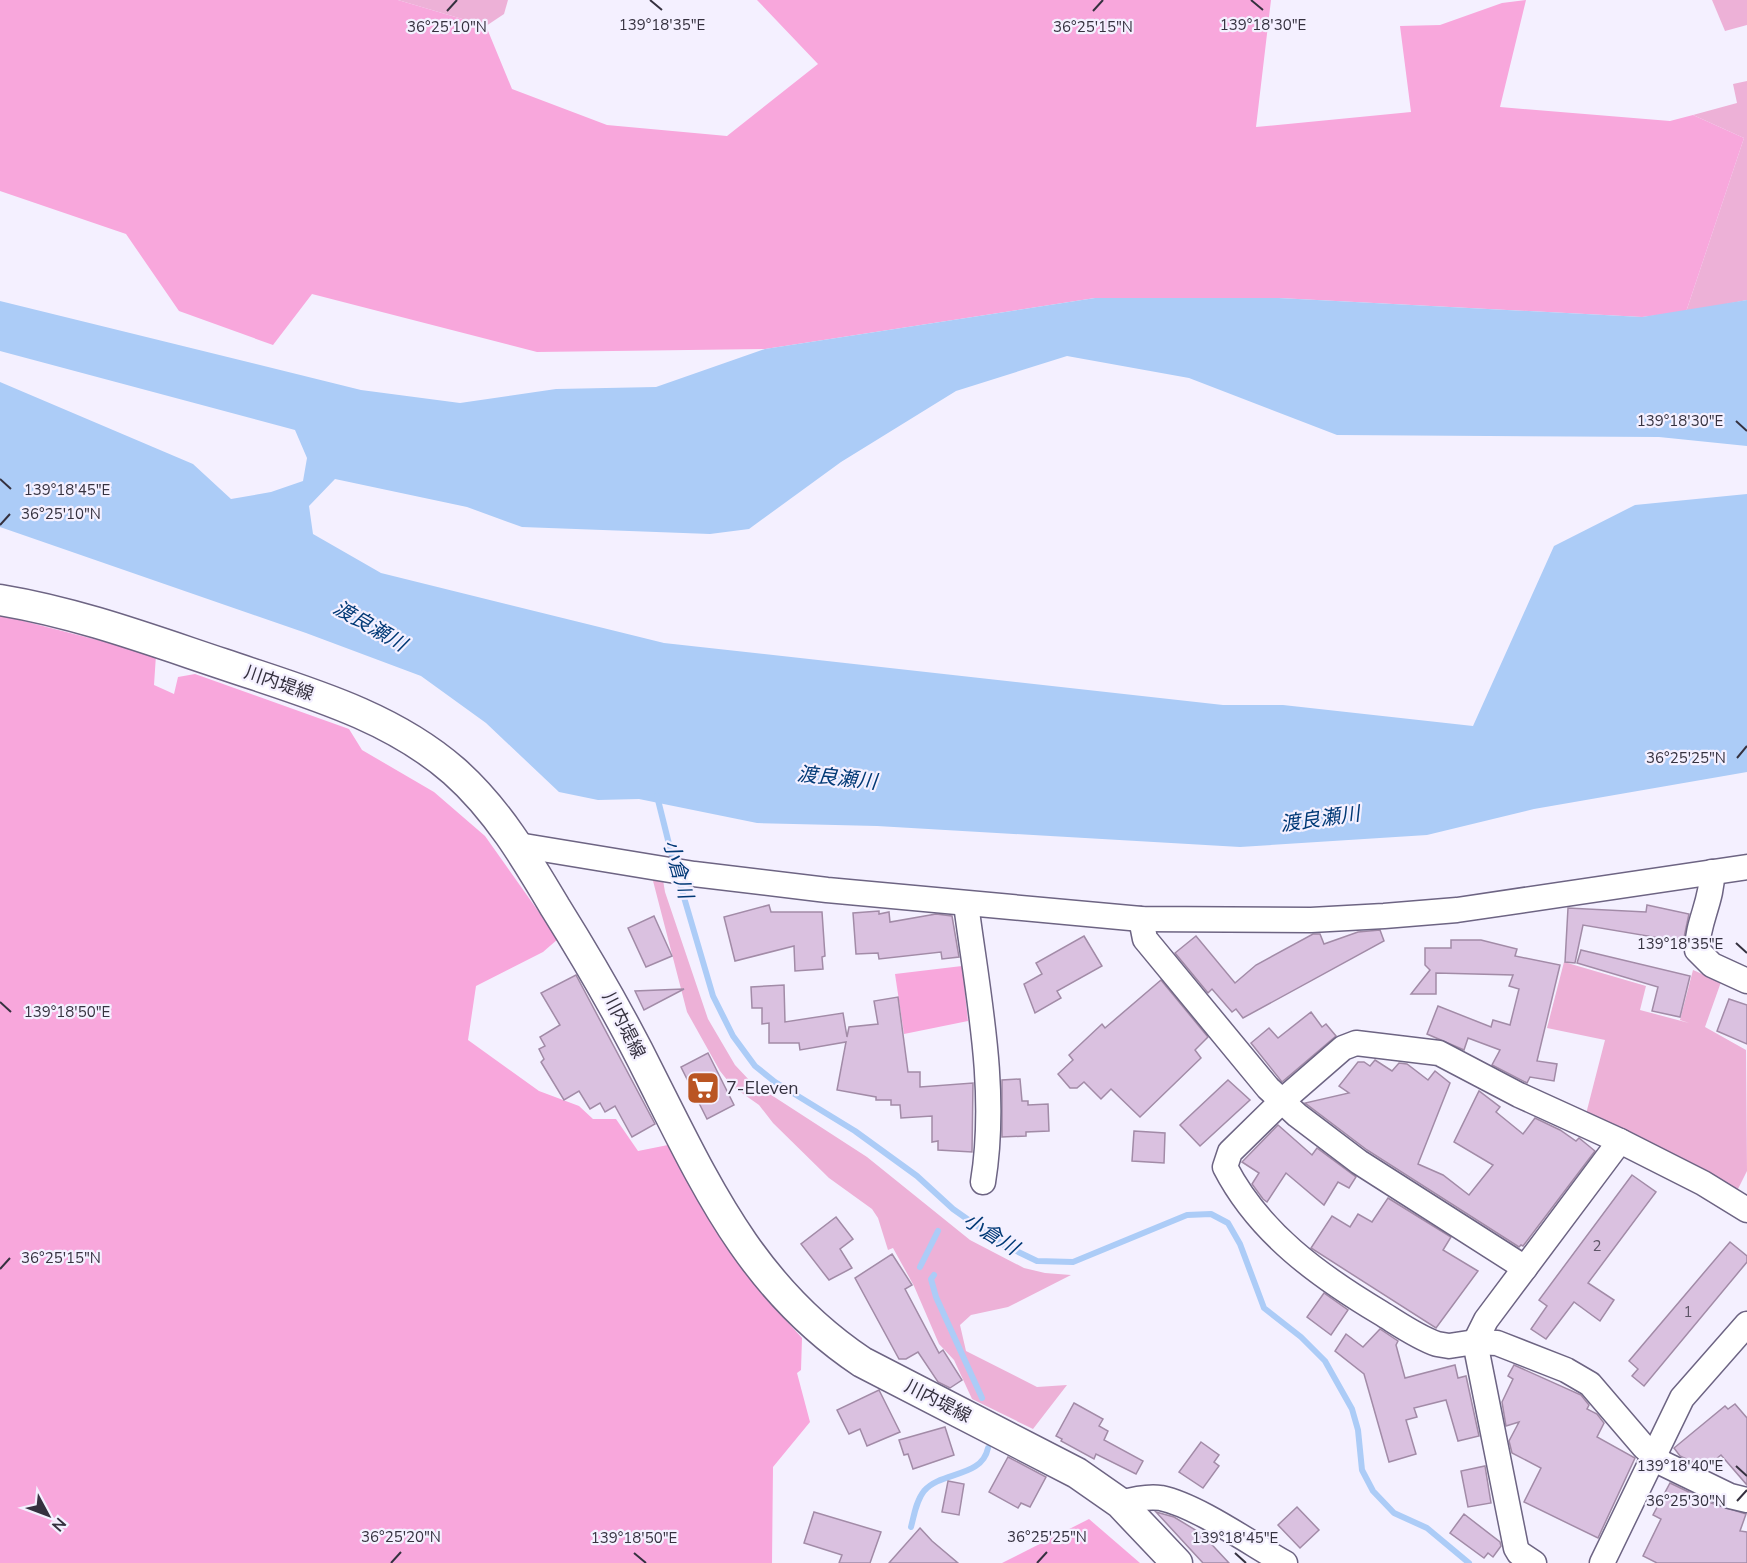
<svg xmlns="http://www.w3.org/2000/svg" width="1747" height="1563" font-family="'Nunito Sans','Noto Sans JP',sans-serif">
	<rect width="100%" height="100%" fill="#f4f0ff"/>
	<g fill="#edb1d7">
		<path d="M398,0H508L504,14L486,26Z"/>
		<path d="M1712,0H1747V25L1725,31Z"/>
		<path d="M1747,81V300L1686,312L1744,138L1693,115L1737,103L1733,84Z"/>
		<path d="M652,877L663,880L665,892L708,1019L735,1065L751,1082L867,1157L970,1240L1024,1268L1045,1273L1071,1275L1008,1307L971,1315L960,1325L966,1351L1037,1387L1067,1385L1033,1429L972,1399L954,1360L939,1344L914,1286L893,1248L888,1250L878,1218L872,1209L829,1178L773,1123L759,1105L732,1086L720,1071L687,1012Z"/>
		<path d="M1564,962L1646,986L1640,1010L1689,1023L1680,1020L1693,970L1721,982L1705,1027L1746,1050L1747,1171L1737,1191L1586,1114L1605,1040L1547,1028Z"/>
	</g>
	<g fill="#f8a7dc">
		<path d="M0,0H398L486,26L512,89L607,125L727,136L818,64L757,0H1271L1256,127L1411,112L1400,26L1440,25L1502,3L1526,0L1500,107L1670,121L1693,115L1744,138L1686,312L1642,317L1279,298H1095L765,349L537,352L312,294L273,345L179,311L126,234L0,191Z"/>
		<path d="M0,615L156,655L154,685L174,694L178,677L195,674L349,729L362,750L434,792L485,836L558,939L543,952L476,986L468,1040L539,1091L579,1106L593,1119H616L638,1151L668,1145C707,1216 746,1278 802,1338L801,1370L797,1373L810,1422L773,1467L772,1563H0Z"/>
		<path d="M962,966L968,1021L904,1034L895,974Z"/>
		<path d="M1089,1519L1140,1563H1002Z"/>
	</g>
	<path fill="#acccf7" d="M1095,298H1279L1642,317L1747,300V446L1659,437L1337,435L1189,378L1067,356L956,391L841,462L749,529L710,534L522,527L467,507L335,479L309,506L313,534L381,573L664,643L1223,705H1283L1473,726L1554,546L1635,505L1747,494V772L1534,809L1427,835L1240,847L877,826L757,823L639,799L598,800L559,792L486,723L421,676L306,633L0,527V382L193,464L231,499L271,492L303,481L307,458L295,430L0,351V301L361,390L460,403L556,389L656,387L765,349Z"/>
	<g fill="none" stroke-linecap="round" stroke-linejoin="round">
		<g stroke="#acccf7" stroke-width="6">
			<path d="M657,796L674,864"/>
			<path d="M678,877L713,996L733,1036L755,1066L775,1082L855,1131L917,1176L953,1209L1004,1245L1037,1261L1073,1262L1187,1215L1211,1214L1228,1223L1240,1244L1264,1308L1301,1337L1325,1361L1352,1409L1358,1430L1362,1470L1373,1491L1394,1513L1427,1528L1469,1563"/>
			<path d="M920,1267L938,1231"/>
			<path d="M934,1275L931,1279L936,1297L982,1398"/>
			<path d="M911,1527C914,1516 916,1501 924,1491C941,1471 982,1478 988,1448"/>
		</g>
	</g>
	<g fill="#dac1e0" stroke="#a28ba7" stroke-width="1.5">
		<path d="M769,905L771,912H822L825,956L822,957L823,969L795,971L794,946L735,961L724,917Z"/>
		<path d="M1647,905L1689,914L1683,942L1583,925L1575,963L1565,962L1568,908L1646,912Z"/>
		<path d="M879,911V914L889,912L890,922L936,914L952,916L959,957L942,959L941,952L879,959L878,953L856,954L853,913Z"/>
		<path d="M654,916L672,956L646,967L628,928Z"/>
		<path d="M1380,930L1384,941L1243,1018L1236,1009L1232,1012L1212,989L1208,993L1175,953L1196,936L1235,983L1256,965L1313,934H1320L1324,944L1358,932Z"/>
		<path d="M1084,936L1102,966L1057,991L1061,998L1035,1013L1024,984L1042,974L1036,963Z"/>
		<path d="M1451,940H1481L1517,949L1515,956L1560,965L1537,1061L1557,1064L1554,1081L1530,1077L1527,1083L1492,1065L1500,1050L1468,1038L1464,1050L1427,1034L1438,1006L1491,1027L1493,1020L1510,1025L1519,989L1509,986L1513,975L1436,973V994H1411L1430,970L1425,965V948H1451Z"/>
		<path d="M1581,950L1690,976L1680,1017L1652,1011L1658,987L1577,963Z"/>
		<path d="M576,975L655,1124L632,1137L615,1106L605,1112L600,1103L590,1109L579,1091L564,1100L541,1062L544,1059L539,1049L545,1046L540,1037L560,1025L541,993Z"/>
		<path d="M1161,980L1208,1037L1195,1050L1201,1058L1140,1117L1111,1089L1101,1099L1084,1082L1077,1088H1070L1058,1074L1073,1060L1069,1055L1102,1024L1105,1028Z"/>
		<path d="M784,985L785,1022L843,1013L847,1037L849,1027L878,1024L874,1001L898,997L908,1072H920V1087L973,1083L972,1152L938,1150V1141L932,1142V1116L901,1118L900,1105H891V1100H876V1097L837,1090L846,1042L800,1050L799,1043H769V1023L762,1024V1008H752L751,987Z"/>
		<path d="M684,989L644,1010L635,991Z"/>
		<path d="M1729,999L1747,1005V1044L1717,1031Z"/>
		<path d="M1311,1012L1322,1027L1326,1024L1336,1036L1282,1082L1251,1043L1269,1028L1278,1038Z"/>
		<path d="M708,1053L734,1105L707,1119L681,1067Z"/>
		<path d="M1375,1060L1392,1071L1399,1063L1407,1064L1428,1080L1435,1071L1450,1083L1418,1164L1443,1175L1469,1195L1493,1165L1454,1142L1479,1091L1500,1107L1496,1112L1523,1134L1535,1118L1560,1130L1576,1141L1579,1138L1595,1151L1523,1246L1521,1245L1519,1247L1367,1150L1305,1103L1349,1093L1339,1086L1358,1062H1364L1370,1066Z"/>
		<path d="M1020,1079L1022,1101H1028V1105L1048,1104L1049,1131L1026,1132V1136L1002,1137V1080Z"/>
		<path d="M1228,1080L1250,1100L1200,1146L1180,1125Z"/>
		<path d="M1278,1125L1312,1155L1317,1148L1356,1177L1349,1188L1338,1182L1324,1205L1286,1173L1267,1202L1263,1199L1252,1184L1259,1173L1242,1162Z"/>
		<path d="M1134,1131L1165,1133L1164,1163L1132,1161Z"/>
		<path d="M1632,1175L1656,1192L1588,1283L1614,1300L1600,1321L1574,1302L1546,1339L1531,1329L1547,1306L1539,1300Z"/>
		<path d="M1388,1198L1451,1237L1443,1250L1478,1271L1436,1328L1311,1248L1332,1216L1350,1227L1358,1214L1372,1222Z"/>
		<path d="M836,1217L853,1239L840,1249L852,1268L829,1280L801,1244Z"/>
		<path d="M1730,1242L1747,1256V1262L1644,1386L1632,1376L1638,1369L1629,1361Z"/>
		<path d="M892,1254L912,1285L905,1289L939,1353L943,1350L962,1380L950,1388L938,1382L918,1352L906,1359H899L855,1278Z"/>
		<path d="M1324,1293L1348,1310L1331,1335L1307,1317Z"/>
		<path d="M1380,1329L1398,1341L1396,1345L1405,1378L1455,1365L1458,1378L1466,1376L1479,1436L1458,1441L1446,1400L1414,1408L1417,1417L1406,1420L1416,1454L1389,1462L1364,1374L1335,1351L1346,1334L1363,1347Z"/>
		<path d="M1514,1365L1581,1395L1589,1405L1587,1409L1597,1414L1604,1423L1597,1437L1635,1458L1598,1538L1524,1502L1541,1468L1512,1453L1509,1441L1519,1422L1506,1426L1502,1402L1513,1379L1508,1376Z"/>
		<path d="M879,1390L900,1432L867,1446L860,1429L849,1434L837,1410Z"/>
		<path d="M1074,1403L1103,1419L1099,1426L1108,1431L1104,1440L1143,1461L1136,1474L1096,1454L1094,1459L1061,1441L1062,1439L1056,1436Z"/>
		<path d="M1735,1404L1747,1418V1485L1721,1455L1705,1468L1680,1456L1674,1448L1725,1406L1728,1409Z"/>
		<path d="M945,1427L954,1455L913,1469L908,1454L904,1455L899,1440Z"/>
		<path d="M1201,1442L1219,1455L1214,1462L1219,1466L1203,1488L1179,1472Z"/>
		<path d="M1008,1457L1046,1477L1030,1507L1021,1503L1018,1508L989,1492Z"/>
		<path d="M1485,1466L1491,1503L1468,1507L1461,1471Z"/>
		<path d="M948,1481L964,1484L959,1515L942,1512Z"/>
		<path d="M1670,1483L1693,1494L1692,1497L1746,1514L1740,1531L1747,1532V1563H1657L1643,1556L1661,1519L1653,1515Z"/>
		<path d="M1297,1507L1319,1530L1300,1548L1278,1525Z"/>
		<path d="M814,1512L881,1532L870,1563H839L842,1555L804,1543Z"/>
		<path d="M1156,1512L1174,1517L1202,1534L1229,1563H1203Z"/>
		<path d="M1464,1514L1500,1542L1501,1546L1493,1557L1488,1553L1484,1558L1450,1533Z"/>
		<path d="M920,1528L932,1541L958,1563H889Z"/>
	</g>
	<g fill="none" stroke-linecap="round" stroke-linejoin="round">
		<g stroke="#6d6483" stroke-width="27">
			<g id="minor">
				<path d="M518,845L694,874L827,890L1141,919L1311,920L1384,916L1457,910L1747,867"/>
				<path d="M1712,872C1713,899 1697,923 1697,950L1712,965L1747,981"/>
				<path d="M966,904C978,996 998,1090 983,1182"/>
				<path d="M1141,919L1145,939L1268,1088L1297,1115L1359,1162L1525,1268"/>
				<path d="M1747,1210L1703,1183L1620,1141L1519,1095L1439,1053L1356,1043L1343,1048L1282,1101L1230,1152L1225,1167C1259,1233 1319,1276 1381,1313C1399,1324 1417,1337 1437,1344L1449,1346L1475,1342L1497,1343L1566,1370L1590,1384L1644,1447L1662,1463L1730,1496L1747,1500"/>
				<path d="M1120,1503C1134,1499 1148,1496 1161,1498C1198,1506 1251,1544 1285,1563"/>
				<path d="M1534,1563L1519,1553L1516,1548L1475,1342L1486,1320L1620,1141"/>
				<path d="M1602,1563L1682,1398L1747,1324"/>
			</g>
		</g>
		<g stroke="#6d6483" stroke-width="33">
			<path id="major" d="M0,600C78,613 148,639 223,664C302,691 389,714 454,771C497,809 526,858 555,907C590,963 622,1018 651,1077C708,1190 753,1289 862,1362L1077,1473L1120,1503L1177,1563"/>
		</g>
		<use href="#minor" stroke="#fff" stroke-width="24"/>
		<use href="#major" stroke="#fff" stroke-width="30"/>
	</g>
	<path fill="none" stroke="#35313f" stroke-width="2" d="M650,0L662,10M1251,0L1263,10M447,11L457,0M1093,11L1103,0M1736,421L1747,431M0,479L11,489M0,525L10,514M1737,758L1747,746M1736,943L1747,953M0,1002L11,1012M0,1269L10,1258M1736,1466L1747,1476M1737,1501L1747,1490M634,1553L646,1563M1235,1553L1246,1563M391,1563L401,1552M1037,1563L1047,1552"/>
	<defs>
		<g id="supermarket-square" transform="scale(1.725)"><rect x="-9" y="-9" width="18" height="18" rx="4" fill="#ba5523" stroke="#f4f0ff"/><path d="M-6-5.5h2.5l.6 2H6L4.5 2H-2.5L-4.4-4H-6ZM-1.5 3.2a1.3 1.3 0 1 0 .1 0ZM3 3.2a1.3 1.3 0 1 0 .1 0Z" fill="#fff"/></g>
	</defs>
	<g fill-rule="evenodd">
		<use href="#supermarket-square" x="703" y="1088"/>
	</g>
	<g text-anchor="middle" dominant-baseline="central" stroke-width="4.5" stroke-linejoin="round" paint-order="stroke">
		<g font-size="15" fill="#5e5567">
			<text x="1597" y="1246">2</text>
			<text x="1688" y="1312">1</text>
		</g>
		<g font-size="18" fill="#35313f" stroke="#f4f0ff">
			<text transform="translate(279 683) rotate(19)">川内堤線</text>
			<text transform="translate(624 1025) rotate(63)">川内堤線</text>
			<text transform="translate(938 1401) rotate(27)">川内堤線</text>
		</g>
		<g font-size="18" fill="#35313f" stroke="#f4f0ff" text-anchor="start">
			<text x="726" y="1088">7-Eleven</text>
		</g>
		<g font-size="20" font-style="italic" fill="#013976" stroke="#f4f0ff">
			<text transform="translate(370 626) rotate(30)">渡良瀬川</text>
			<text transform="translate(837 778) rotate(6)">渡良瀬川</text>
			<text transform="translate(1320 819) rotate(-8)">渡良瀬川</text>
			<text transform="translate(678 869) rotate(74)">小倉川</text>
			<text transform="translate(991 1234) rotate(32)">小倉川</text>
		</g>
	</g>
	<g font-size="15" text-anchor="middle" fill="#35313f" stroke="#f4f0ff" stroke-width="4.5" stroke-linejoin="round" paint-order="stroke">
		<text x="662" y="30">139°18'35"E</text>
		<text x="1263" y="30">139°18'30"E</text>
		<text x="447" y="32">36°25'10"N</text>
		<text x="1093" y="32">36°25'15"N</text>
		<text x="1680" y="426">139°18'30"E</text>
		<text x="67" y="495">139°18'45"E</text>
		<text x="61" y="519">36°25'10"N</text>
		<text x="1686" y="763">36°25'25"N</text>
		<text x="1680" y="949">139°18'35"E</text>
		<text x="67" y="1017">139°18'50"E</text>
		<text x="61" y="1263">36°25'15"N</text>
		<text x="1680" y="1471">139°18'40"E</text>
		<text x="1686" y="1506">36°25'30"N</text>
		<text x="401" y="1542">36°25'20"N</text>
		<text x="1047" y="1542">36°25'25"N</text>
		<text x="634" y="1543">139°18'50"E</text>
		<text x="1235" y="1543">139°18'45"E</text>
	</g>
	<g transform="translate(48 1515) rotate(131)" stroke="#f4f0ff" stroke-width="4.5" paint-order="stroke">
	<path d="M0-4.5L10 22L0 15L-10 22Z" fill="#35313f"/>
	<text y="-9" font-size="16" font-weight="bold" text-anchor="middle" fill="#35313f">N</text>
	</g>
</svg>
